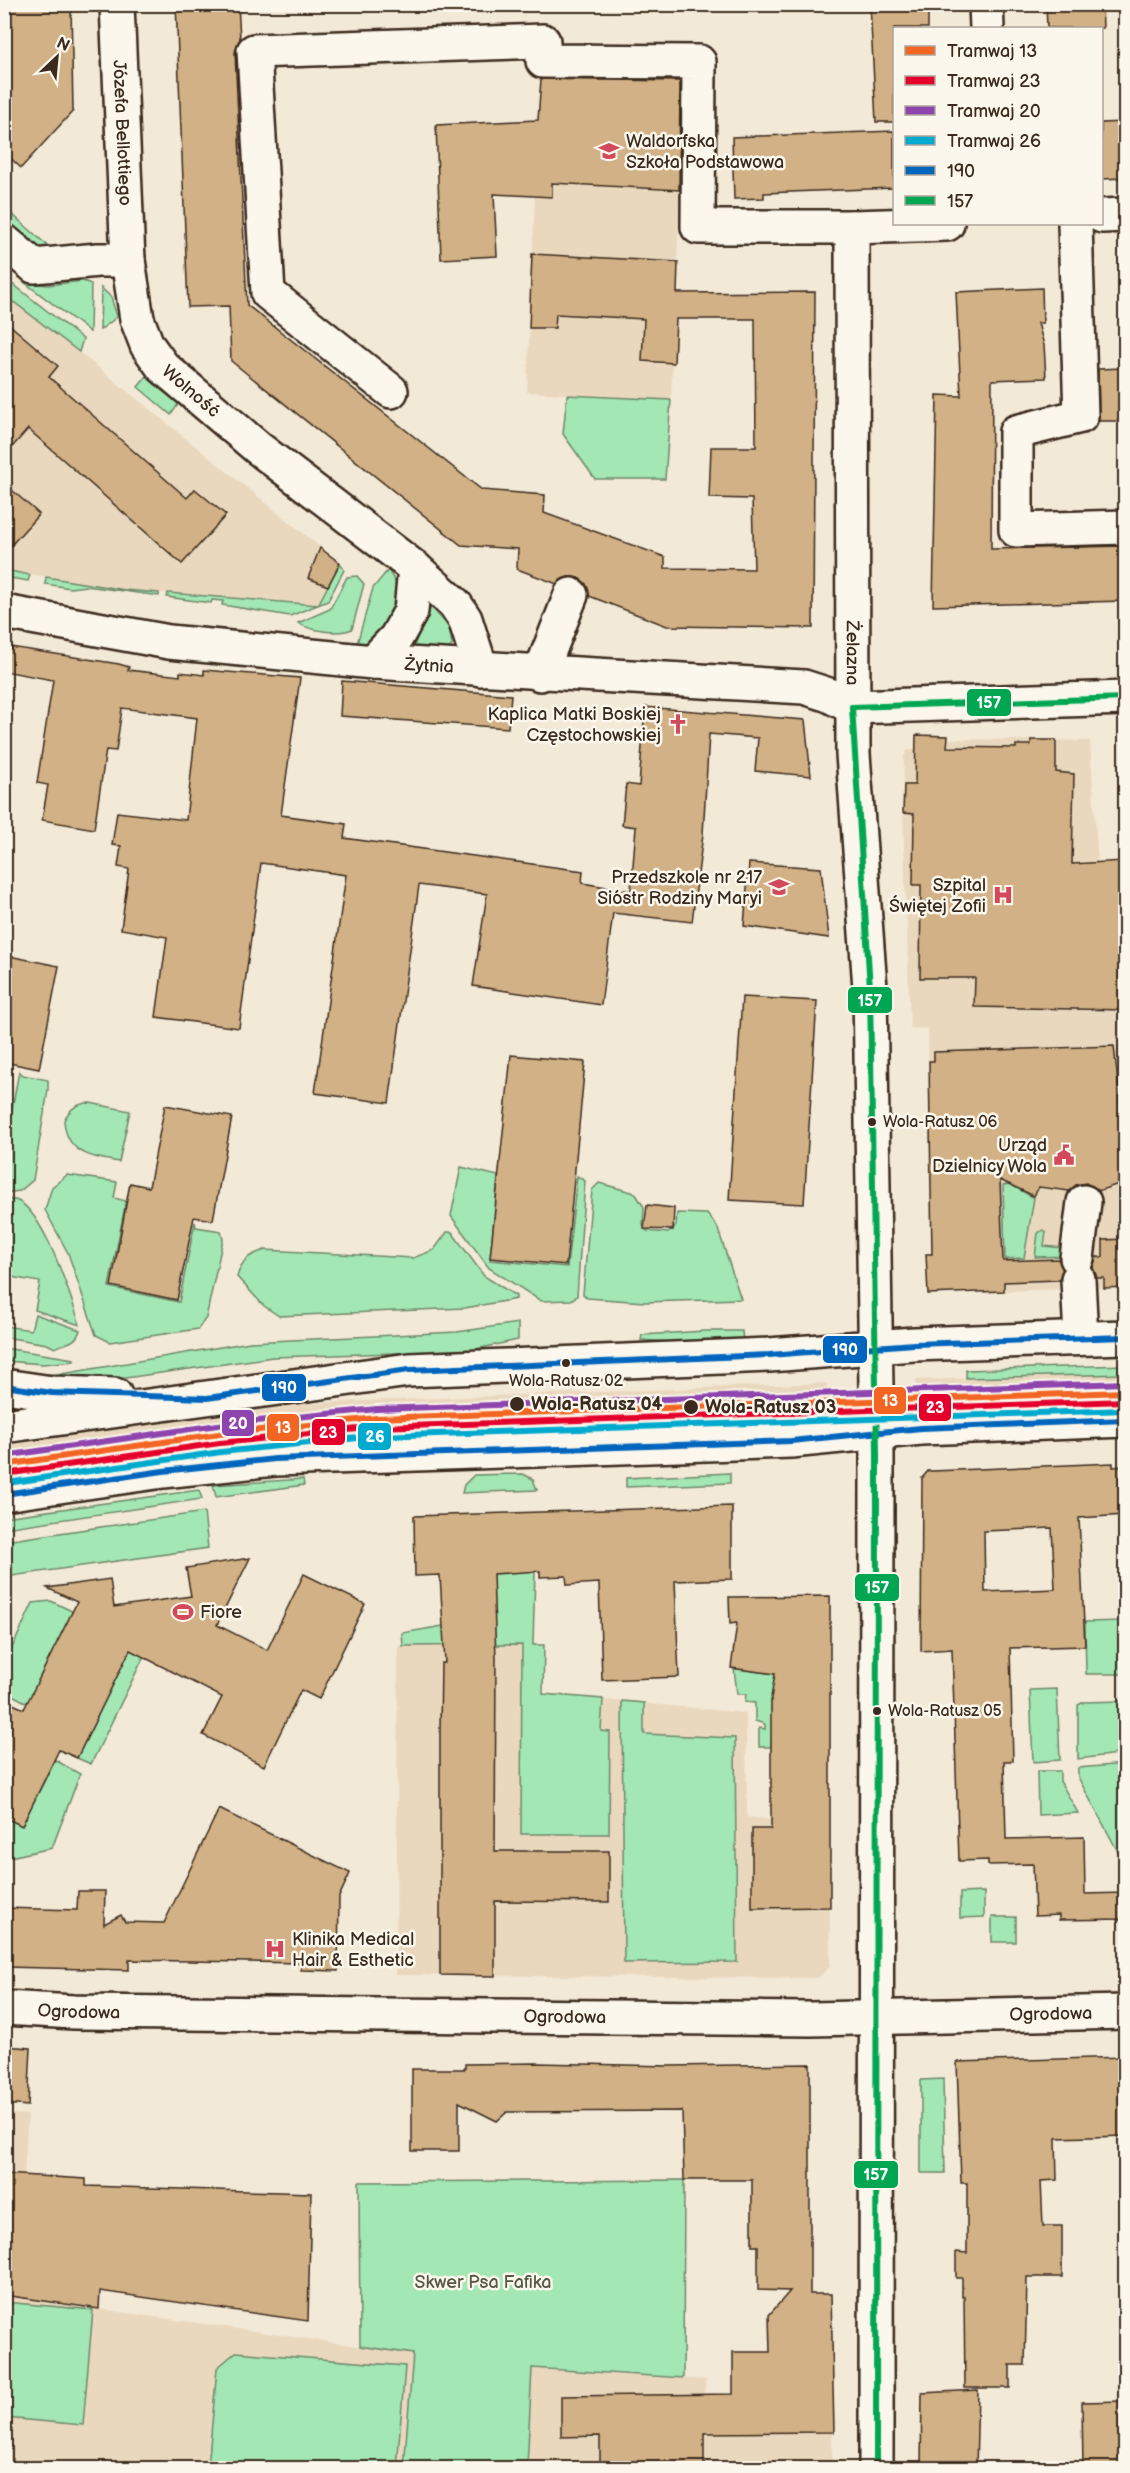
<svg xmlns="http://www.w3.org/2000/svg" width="1130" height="2473" font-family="'Balsamiq Sans',sans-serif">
	<rect width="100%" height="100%" fill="#f3e9d7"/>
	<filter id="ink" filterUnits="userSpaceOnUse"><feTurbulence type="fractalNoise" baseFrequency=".0167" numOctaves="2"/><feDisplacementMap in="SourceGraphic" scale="12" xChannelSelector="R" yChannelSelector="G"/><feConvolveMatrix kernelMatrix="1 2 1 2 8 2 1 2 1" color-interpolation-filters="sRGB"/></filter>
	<g filter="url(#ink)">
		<g fill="#e9d8be">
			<path d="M539,97L684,106L671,400L527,392Z"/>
			<path d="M4,300L15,303L79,352L340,563L318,605L125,590L5,570Z"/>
			<path d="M916,735L948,736V739L1090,741L1102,925H1125V1062L1116,1064L1126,1148L1125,1287L928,1294L926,1254H932L928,1029L910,1028L903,813L904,757L907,751L916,749Z"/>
			<path d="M1125,1374V1400L972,1405H917L916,1402V1380Z"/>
			<path d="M827,1383V1408L375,1423L296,1428L5,1472V1444L313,1403Z"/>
			<path d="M544,1645L543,1694L746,1713L747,1817L829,1826L830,1966L818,1978L396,1975L398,1646Z"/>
			<path d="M4,2113L28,2115L24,2175L99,2309L413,2354L404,2468H5Z"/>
			<path d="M532,2368L706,2380L704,2395L832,2394V2468H527Z"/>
		</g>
		<g fill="#a2e7b4" stroke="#6e8869" stroke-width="1.5">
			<path d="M13,215L56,253L33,249L6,224Z"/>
			<path d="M83,281L91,284L90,332L24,282L47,285Z"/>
			<path d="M5,283L14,285L83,339L79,352L15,303L5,300Z"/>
			<path d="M101,288L111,297L117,317L100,330Z"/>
			<path d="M148,375L161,390L179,403L171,415L138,387Z"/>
			<path d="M567,395L671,400L665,479H595L563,434Z"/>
			<path d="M340,563L344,570L328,601L290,616L222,605L223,601L212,600L211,603L167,597L168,593L318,605Z"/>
			<path d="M5,570L30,575L28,581L5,577Z"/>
			<path d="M388,570L398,586L399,609L372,642L356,647L373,588Z"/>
			<path d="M357,576L364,584L352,629C339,635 310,631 298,623L330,609L347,577Z"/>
			<path d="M46,577L125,590L159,593V596L86,586L70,588L45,584Z"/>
			<path d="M432,608L449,627L452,645L448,651L413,649L427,611Z"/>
			<path d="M19,1071L23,1075L48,1080V1090L33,1180L20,1191L5,1193V1148Z"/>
			<path d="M90,1103L130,1111L119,1162C91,1157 66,1154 64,1120C70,1109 77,1103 90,1103Z"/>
			<path d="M461,1167L498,1176L490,1260L567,1267L577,1176L585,1181L577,1296L571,1300L541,1301L489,1268L451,1216Z"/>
			<path d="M67,1175L117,1182L114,1198L126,1201L109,1287L179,1302L195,1222L196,1227L221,1231L223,1239L206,1318L198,1329L110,1342L96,1335L68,1253L45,1210L52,1187Z"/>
			<path d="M599,1183L635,1193L644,1207L643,1225L647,1231L668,1233L676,1226L677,1213L707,1214L717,1226L741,1299L645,1302L587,1298L583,1294L592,1190Z"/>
			<path d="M1010,1184L1034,1198L1024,1258L1005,1259L1003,1185Z"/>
			<path d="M4,1200C9,1200 14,1199 18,1201C45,1214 71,1298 80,1325L35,1310L40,1282L5,1276Z"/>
			<path d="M1043,1230L1046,1232L1044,1246L1064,1248L1071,1256L1035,1257L1038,1233Z"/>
			<path d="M447,1232H452L484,1276L516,1296V1299L465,1308L279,1316L264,1306L237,1277C242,1259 249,1255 265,1250L413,1258L434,1250Z"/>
			<path d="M35,1314L80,1330C76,1344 66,1342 55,1348L47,1344L5,1337V1326L31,1330Z"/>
			<path d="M518,1323V1340L457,1353L456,1351L273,1357L97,1382L38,1375L68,1373L250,1342L457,1332Z"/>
			<path d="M705,1331H742L743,1341L686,1343L641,1340L642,1335Z"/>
			<path d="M4,1348L74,1359V1361L43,1364L5,1361Z"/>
			<path d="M1125,1365V1374L966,1378V1370Z"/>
			<path d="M730,1473V1483L626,1487V1478Z"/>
			<path d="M523,1474L533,1479L537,1490L462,1493L464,1485L474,1475Z"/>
			<path d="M303,1479L304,1485L216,1497L213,1485Z"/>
			<path d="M199,1490L202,1499L5,1528V1517Z"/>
			<path d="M204,1512L208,1548L5,1577V1541Z"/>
			<path d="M535,1571L533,1645H544L543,1694L603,1699L601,1731L610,1732L609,1834H521L522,1645L403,1646L402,1633L443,1626L493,1573Z"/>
			<path d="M51,1601L148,1648L91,1764L77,1758L123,1664L27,1703L5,1691V1663L33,1603Z"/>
			<path d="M1125,1621V1674H1086L1085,1622Z"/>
			<path d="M734,1668L775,1674L771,1747H759V1728L765,1729V1724L755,1721V1703L745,1702L746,1694H737Z"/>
			<path d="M1057,1689L1060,1760L1033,1762L1030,1690Z"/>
			<path d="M622,1701L644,1703V1734L735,1738L737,1962L624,1963Z"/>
			<path d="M1125,1701V1753L1078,1759V1705L1084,1702Z"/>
			<path d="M55,1760L80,1774L52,1848L5,1858L4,1817L22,1825Z"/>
			<path d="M1125,1764L1126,1861H1123L1078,1777V1768Z"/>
			<path d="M1037,1771H1060V1781L1078,1813L1038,1815Z"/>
			<path d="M984,1892V1917L960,1918V1893Z"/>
			<rect x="992" y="1917" width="24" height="25"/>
			<path d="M943,2079L945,2173H921V2080Z"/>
			<path d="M684,2180L683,2378L532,2368L527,2468H404L413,2354L360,2346L359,2182Z"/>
			<path d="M4,2302L93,2310L83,2425L5,2418Z"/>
			<path d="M236,2352L405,2366L397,2468H208L217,2368Z"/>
		</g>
		<g fill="#d1b185" stroke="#3b2a1e" stroke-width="1.5" fill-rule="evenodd">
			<path d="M4,4H71L73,111L21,168L4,152Z"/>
			<path d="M176,4H238L240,39L235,52L247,305L482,490L545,495L544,513L665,557V568L754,569L752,499L709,498L711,447H756L755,319H676L674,363L642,361L644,319L556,314L555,328H529L532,254L678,262L677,293L815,292L813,628L667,626L589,596L586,584L578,578L568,577L557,584L517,569L518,549L461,545L231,361L229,306L188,307Z"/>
			<path d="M870,4H928V28H894V122H876Z"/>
			<path d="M1046,4H1102L1103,28H1047Z"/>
			<path d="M541,79L680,81L679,190L552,183V197L494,194L497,256L441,259L436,125L538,120Z"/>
			<path d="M1125,122V178L1101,179V123Z"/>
			<path d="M894,131V188L764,193V198L734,199L732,137Z"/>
			<path d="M1042,288L1043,323H1038L1044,345L1046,378L992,380L991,549L1125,546V601L933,606L937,395L961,396L956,292Z"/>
			<path d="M4,320L58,366L49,377L187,498L195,489L226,515L182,564L28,429L5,455Z"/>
			<path d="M1125,368V421H1099L1098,369Z"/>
			<path d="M4,483L39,514L4,553Z"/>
			<path d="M320,548L340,563L328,586L308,578Z"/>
			<path d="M4,646L119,664L129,667L128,670L180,676V672L204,675V670L300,678L281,815L346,824L344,838L583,871L582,883L631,891L636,827L622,825L626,784L639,786L645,707L805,720L811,776L755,771L758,738L709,734L703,834L692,922L613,913L601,1005L473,986L487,894L419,885L389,1103L315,1093L346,875L261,863L239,1028L156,1017L167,937L121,929L129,869L118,867L121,846L112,845L117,812L186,820L197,718L122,708L116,751L106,750L94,829L42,820L48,785L37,783L53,680L4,671Z"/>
			<path d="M342,681L511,695L508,728L340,716Z"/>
			<path d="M916,735L948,736L947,747L1016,748V745H1031V740H1056V772L1074,774L1072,864L1124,861L1125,1010L974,1007L975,978H920L921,885H913L914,814L903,813L904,785H915Z"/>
			<path d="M749,863L821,868L829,938L744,926Z"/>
			<path d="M4,955L59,966L39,1069L4,1062Z"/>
			<path d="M742,997L817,1001L804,1204L729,1200Z"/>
			<path d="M1114,1046L1121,1111L1119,1154H1125V1182L1098,1191L1086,1183L1076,1185L1069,1191L1039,1187L1034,1196L1000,1180L1003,1261L1059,1259L1063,1269L1059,1280L1004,1282V1291L928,1294L926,1254H932L929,1061H934V1052Z"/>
			<path d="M511,1055L585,1062L566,1265L490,1258Z"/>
			<path d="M165,1105L232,1117L213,1220L194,1217L177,1300L111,1286L130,1183L149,1187Z"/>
			<path d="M647,1205L674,1208L673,1230L644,1229Z"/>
			<path d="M1125,1239V1287L1104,1288V1278H1097L1093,1268L1096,1257H1103V1240Z"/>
			<path d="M1113,1463V1467L1125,1466V1515L1079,1518L1085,1646L1010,1648L1013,1761H1004L1006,1839L1084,1837L1085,1894L1125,1893V1919L1059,1920V1915L1035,1916L1033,1864L988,1865V1860L959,1861L952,1649L921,1651L922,1478L928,1471H933ZM1052,1528L1055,1589L985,1592L984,1531Z"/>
			<path d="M732,1506V1579L675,1581L679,1677L602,1680L599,1583L567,1585L566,1576L540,1577V1571L493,1574L496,1658L495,1851H609V1902L495,1901V1976L440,1975V1731L441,1663H445L440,1575L415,1576L414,1516Z"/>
			<path d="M250,1558L217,1625L267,1650L304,1574L365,1604L319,1699L301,1690L264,1766L203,1735L222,1697L130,1650L77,1758L59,1750L22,1826L4,1817V1700L24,1709L77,1602L47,1588L110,1579L114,1607L191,1596L186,1568Z"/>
			<path d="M830,1596V1907L752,1908V1829H771V1698L775,1674L731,1668L737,1623L730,1624L729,1597Z"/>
			<path d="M219,1809L350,1873L339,1897L338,1971L301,1970V1963L129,1960V1970L4,1967V1908L77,1910L78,1891H105L104,1924L121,1915L125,1922L164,1923Z"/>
			<path d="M4,2046L31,2048L28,2106L4,2104Z"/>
			<path d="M1125,2057V2136L1056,2138L1057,2180L1041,2181L1043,2226H1062V2277H1027L1025,2365H1010V2388H965L964,2296H962V2278H956V2252L967,2253V2183H961L957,2062Z"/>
			<path d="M537,2063L669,2066L810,2064V2294H831L834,2432L704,2433V2469H600V2436L561,2437V2396L733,2394V2352H770L769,2315L790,2291L758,2290V2246H752V2180H684L682,2111L507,2112L497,2121L459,2102V2151H412V2069H465V2064Z"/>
			<path d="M4,2174L86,2179V2186L311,2193L308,2321L100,2291L99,2309L4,2295Z"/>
			<path d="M978,2390L976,2469H921L922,2393Z"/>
			<path d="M1125,2401V2469H1083L1082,2402Z"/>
		</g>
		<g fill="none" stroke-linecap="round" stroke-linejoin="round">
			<g stroke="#3b2a1e" stroke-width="38">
				<g id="minor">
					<path id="s1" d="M117,4L128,260L137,319L147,345L163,367L258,448L415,568L455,604L465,619L481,669"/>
					<path d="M986,4L987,28"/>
					<path d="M1102,216L1126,215"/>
					<path d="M1075,224L1081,416L1016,432V530L1126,527"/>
					<path id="s2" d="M852,227L853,754L870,988L877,1454L876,2468"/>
					<path d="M4,241L34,266L98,260H128"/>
					<path d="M391,391L268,293L254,51L543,41V61L699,62L698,227H852L947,224"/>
					<path id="s3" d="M4,612L169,642L373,662L804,687L829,695L852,707L1126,698"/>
					<path d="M373,662L396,638L411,611L415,568"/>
					<path d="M540,674L571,595"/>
					<path d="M1077,1258L1084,1202"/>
					<path d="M1078,1279L1081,1338"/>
					<path id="s4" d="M4,2008L74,2012L811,2019L1126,2012"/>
				</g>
			</g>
			<g stroke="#3b2a1e" stroke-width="38">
				<g id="major">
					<path d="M4,1386L52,1393L115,1395"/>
					<path d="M4,1426L409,1370L769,1355L914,1344L1126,1337"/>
					<path d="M4,1494L163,1471L275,1459L791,1441L921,1428L1126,1420"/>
				</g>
			</g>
			<use href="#minor" stroke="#fbf7ec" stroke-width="33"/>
			<use href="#major" stroke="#fbf7ec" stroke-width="33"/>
			<g stroke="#fbf7ec" stroke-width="10">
				<g id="bus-1">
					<path d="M4,1386L52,1393L207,1398L409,1370L769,1355L914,1344L1126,1337"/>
					<path d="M4,1494L163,1471L275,1459L791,1441L921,1428L1126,1420"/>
				</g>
			</g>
			<g stroke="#fbf7ec" stroke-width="10">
				<g id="bus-2">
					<path d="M852,707L870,988L877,1454L876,2468"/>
					<path d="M852,707L1126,698"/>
				</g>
			</g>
			<use href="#bus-1" stroke="#0065bd" stroke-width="6"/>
			<use href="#bus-2" stroke="#00a651" stroke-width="6"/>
			<g stroke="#fbf7ec" stroke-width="10">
				<path id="tram-1" d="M4,1465L219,1434L377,1418L1126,1392"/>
			</g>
			<g stroke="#fbf7ec" stroke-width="10">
				<path id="tram-2" d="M5,1474L220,1443L378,1427L1126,1401"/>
			</g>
			<g stroke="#fbf7ec" stroke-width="10">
				<path id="tram-3" d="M4,1456L218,1425L377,1409L1126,1383"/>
			</g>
			<g stroke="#fbf7ec" stroke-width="10">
				<path id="tram-4" d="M7,1483L221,1452L378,1436L1126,1410"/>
			</g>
			<use href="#tram-1" stroke="#f26522" stroke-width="6"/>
			<use href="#tram-2" stroke="#e4002b" stroke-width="6"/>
			<use href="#tram-3" stroke="#8e44ad" stroke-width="6"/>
			<use href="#tram-4" stroke="#00a9ce" stroke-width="6"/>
		</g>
	</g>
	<defs>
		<g id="school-bare" transform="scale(1.62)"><path d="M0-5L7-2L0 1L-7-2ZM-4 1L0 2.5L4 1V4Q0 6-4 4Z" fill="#d1495b" stroke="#fbf7ec" stroke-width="2.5" paint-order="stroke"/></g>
		<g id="church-bare" transform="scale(1.62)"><path d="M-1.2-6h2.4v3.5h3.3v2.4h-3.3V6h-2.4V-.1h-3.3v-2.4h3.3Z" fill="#d1495b" stroke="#fbf7ec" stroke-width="2.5" paint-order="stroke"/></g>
		<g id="hospital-bare" transform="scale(1.62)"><path d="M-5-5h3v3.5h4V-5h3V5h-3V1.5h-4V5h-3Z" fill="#d1495b" stroke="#fbf7ec" stroke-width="2.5" paint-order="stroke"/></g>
		<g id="civic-bare" transform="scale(1.62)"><path d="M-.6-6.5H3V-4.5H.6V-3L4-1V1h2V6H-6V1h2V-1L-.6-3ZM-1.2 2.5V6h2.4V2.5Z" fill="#d1495b" stroke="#fbf7ec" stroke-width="2.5" paint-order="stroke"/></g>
		<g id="stadium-bare" transform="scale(1.62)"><path d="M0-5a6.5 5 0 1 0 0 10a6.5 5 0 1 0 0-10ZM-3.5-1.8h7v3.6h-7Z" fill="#d1495b" stroke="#fbf7ec" stroke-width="2.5" paint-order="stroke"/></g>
	</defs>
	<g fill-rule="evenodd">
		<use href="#school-bare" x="609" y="151"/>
		<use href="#church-bare" x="678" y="724"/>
		<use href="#school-bare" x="779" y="887"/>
		<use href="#hospital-bare" x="1003" y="895"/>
		<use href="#civic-bare" x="1064" y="1155"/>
		<use href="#stadium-bare" x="183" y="1612"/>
		<use href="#hospital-bare" x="275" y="1949"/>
	</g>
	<g fill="#3b2a1e" stroke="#fbf7ec" stroke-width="2">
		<circle cx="872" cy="1122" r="5"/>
		<circle cx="566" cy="1363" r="5"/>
		<circle cx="517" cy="1404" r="8"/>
		<circle cx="691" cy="1407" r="8"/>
		<circle cx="877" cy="1711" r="5"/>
	</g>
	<g text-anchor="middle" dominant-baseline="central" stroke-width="5" stroke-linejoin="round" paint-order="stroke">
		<g font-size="16" fill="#3b2a1e" stroke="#fbf7ec" text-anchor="start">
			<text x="883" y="1122">Wola-Ratusz 06</text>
			<text x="566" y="1381" text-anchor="middle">Wola-Ratusz 02</text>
			<text x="888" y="1711">Wola-Ratusz 05</text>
		</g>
		<g font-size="18" fill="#3b2a1e" stroke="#fbf7ec">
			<text stroke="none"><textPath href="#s1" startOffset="129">Józefa Bellottiego</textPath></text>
			<text stroke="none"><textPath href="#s1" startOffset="408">Wolność</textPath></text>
			<text stroke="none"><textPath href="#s2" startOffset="426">Żelazna</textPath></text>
			<text stroke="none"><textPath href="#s3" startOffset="429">Żytnia</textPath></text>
			<text stroke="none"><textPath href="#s4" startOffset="75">Ogrodowa</textPath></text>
			<text stroke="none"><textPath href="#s4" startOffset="1047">Ogrodowa</textPath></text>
			<text stroke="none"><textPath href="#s4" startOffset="561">Ogrodowa</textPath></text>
		</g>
		<g font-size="18" fill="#3b2a1e" stroke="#fbf7ec" text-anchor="end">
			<text x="626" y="141" text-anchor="start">Waldorfska<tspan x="626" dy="21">Szkoła Podstawowa</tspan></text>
			<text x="661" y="714">Kaplica Matki Boskiej<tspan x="661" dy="21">Częstochowskiej</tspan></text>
			<text x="762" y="877">Przedszkole nr 217<tspan x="762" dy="21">Sióstr Rodziny Maryi</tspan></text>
			<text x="986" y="885">Szpital<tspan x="986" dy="21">Świętej Zofii</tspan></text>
			<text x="1047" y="1145">Urząd<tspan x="1047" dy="21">Dzielnicy Wola</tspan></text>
			<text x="200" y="1612" text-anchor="start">Fiore</text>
			<text x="292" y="1939" text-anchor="start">Klinika Medical<tspan x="292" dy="21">Hair &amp; Esthetic</tspan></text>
		</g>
		<g font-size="18" font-weight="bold" fill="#3b2a1e" stroke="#fbf7ec" text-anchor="start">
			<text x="531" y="1404">Wola-Ratusz 04</text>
			<text x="705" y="1407">Wola-Ratusz 03</text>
		</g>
		<g font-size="18" fill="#555944" stroke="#fbf7ec">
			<text x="483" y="2282">Skwer Psa Fafika</text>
		</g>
	</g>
	<g stroke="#fbf7ec" stroke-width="2">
		<rect x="966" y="688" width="46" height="29" rx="6" fill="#00a651"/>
		<rect x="847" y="986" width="46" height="28" rx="6" fill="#00a651"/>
		<rect x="822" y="1335" width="46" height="29" rx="6" fill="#0065bd"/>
		<rect x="261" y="1373" width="46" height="29" rx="6" fill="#0065bd"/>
		<rect x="873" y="1386" width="34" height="29" rx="6" fill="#f26522"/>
		<rect x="918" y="1393" width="34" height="29" rx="6" fill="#e4002b"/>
		<rect x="221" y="1409" width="34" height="28" rx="6" fill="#8e44ad"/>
		<rect x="266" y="1413" width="34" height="29" rx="6" fill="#f26522"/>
		<rect x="311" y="1418" width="35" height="28" rx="6" fill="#e4002b"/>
		<rect x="357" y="1422" width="35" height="29" rx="6" fill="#00a9ce"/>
		<rect x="854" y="1573" width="46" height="29" rx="6" fill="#00a651"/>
		<rect x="853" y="2160" width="46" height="29" rx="6" fill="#00a651"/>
	</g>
	<g font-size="16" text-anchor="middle" font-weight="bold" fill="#fff">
		<text x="989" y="708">157</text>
		<text x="870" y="1006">157</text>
		<text x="845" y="1355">190</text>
		<text x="284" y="1393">190</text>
		<text x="890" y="1406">13</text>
		<text x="935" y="1413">23</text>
		<text x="238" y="1429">20</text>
		<text x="283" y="1433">13</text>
		<text x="328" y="1438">23</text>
		<text x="375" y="1442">26</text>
		<text x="877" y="1593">157</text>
		<text x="876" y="2180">157</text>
	</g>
	<rect width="1130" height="2473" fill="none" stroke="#fbf7ec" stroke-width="24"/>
	<rect x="12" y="12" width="1106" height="2449" fill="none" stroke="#3b2a1e" stroke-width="2" filter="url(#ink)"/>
	<rect x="893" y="27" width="210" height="198" fill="#fbf7ec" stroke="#aea59a" stroke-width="1.5"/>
	<rect x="905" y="46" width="30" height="9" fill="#f26522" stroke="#aea59a" stroke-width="1.5"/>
	<text x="947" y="57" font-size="18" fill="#3b2a1e">Tramwaj 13</text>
	<rect x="905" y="76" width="30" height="9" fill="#e4002b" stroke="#aea59a" stroke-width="1.5"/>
	<text x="947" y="87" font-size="18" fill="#3b2a1e">Tramwaj 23</text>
	<rect x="905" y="106" width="30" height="9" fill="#8e44ad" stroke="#aea59a" stroke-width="1.5"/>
	<text x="947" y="117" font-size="18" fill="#3b2a1e">Tramwaj 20</text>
	<rect x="905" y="136" width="30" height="9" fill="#00a9ce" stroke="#aea59a" stroke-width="1.5"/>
	<text x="947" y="147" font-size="18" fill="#3b2a1e">Tramwaj 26</text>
	<rect x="905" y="166" width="30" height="9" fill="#0065bd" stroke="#aea59a" stroke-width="1.5"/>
	<text x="947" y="177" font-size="18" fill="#3b2a1e">190</text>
	<rect x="905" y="196" width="30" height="9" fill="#00a651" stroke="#aea59a" stroke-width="1.5"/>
	<text x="947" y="207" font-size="18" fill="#3b2a1e">157</text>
	<g transform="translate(57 57) rotate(26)" stroke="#fbf7ec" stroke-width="4.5" paint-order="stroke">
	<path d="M0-4.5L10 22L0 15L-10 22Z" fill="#3b2a1e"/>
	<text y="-9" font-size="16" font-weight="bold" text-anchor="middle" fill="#3b2a1e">N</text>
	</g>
</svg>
